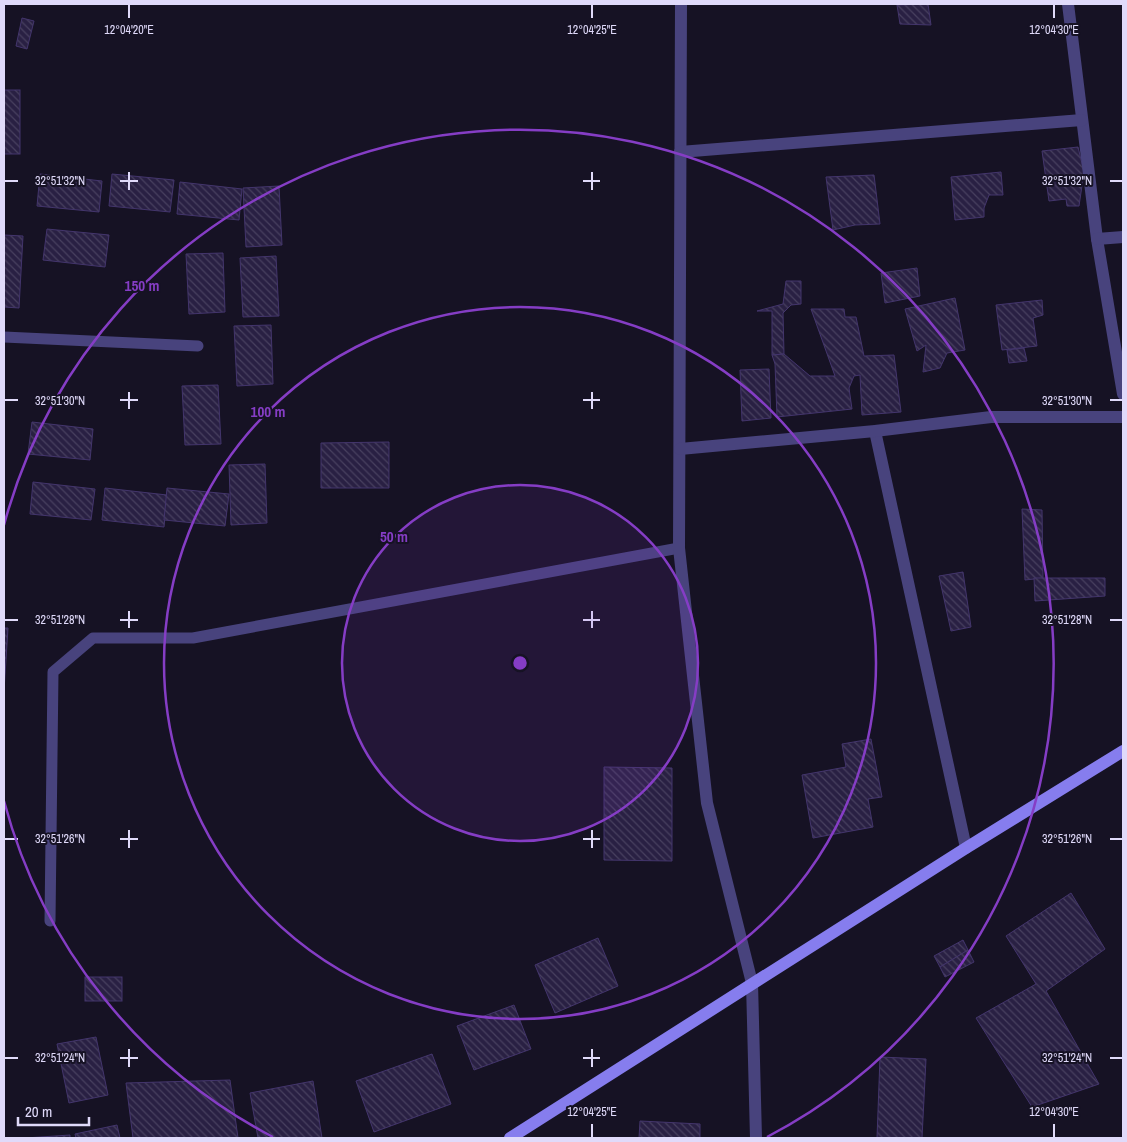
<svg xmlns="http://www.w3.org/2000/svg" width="1127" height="1142" font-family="'Archivo Narrow',sans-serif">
	<defs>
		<pattern id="building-back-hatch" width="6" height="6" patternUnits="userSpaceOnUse" patternTransform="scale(1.25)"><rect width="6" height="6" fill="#292043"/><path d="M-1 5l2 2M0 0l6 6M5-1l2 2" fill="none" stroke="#48405f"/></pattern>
	</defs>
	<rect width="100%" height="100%" fill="#161224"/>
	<g fill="url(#building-back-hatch)" stroke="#43356c">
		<path d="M928,4L931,25L900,24L897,5Z"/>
		<path d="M22,18L34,21L27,49L16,46Z"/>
		<rect x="4" y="90" width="16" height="64"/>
		<path d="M1078,147L1084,172L1079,206H1067L1066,199L1049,201L1042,151Z"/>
		<path d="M1001,172L1003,195H989L984,208V217L955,220L951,177Z"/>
		<path d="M40,174L102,181L99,212L37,206Z"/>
		<path d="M112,174L174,180L170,212L109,206Z"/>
		<path d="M874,175L880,224L855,225L833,230L826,177Z"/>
		<path d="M180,182L242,189L239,220L177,214Z"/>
		<path d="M279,186L282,245L246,247L243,188Z"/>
		<path d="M47,229L109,235L105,267L43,260Z"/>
		<path d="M4,235L23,236L19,308L4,307Z"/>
		<path d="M223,253L225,312L189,314L186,254Z"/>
		<path d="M276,256L279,316L243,317L240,258Z"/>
		<path d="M917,268L920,296L885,303L881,273Z"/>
		<path d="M786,281H801V304L791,305L783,313L784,354L772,355V311H757L783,304Z"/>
		<path d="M955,298L965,350L947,353L940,368L923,372L926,345L917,351L905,309Z"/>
		<path d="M1042,300L1043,315L1033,318L1037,346L1002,350L996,305Z"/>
		<path d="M811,309H844L845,317H856L864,356L894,355L901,412L862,415L860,375L854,376L849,388L852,409L777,417L775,364L772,355L784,354L810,376H835Z"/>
		<path d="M271,325L273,384L237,386L234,326Z"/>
		<path d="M1024,348L1027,361L1009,363L1007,350Z"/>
		<path d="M769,369L771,418L742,421L740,370Z"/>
		<path d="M218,385L221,444L185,445L182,386Z"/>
		<path d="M32,422L93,429L90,460L28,454Z"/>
		<path d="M389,442V488H321V443Z"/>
		<path d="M265,464L267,523L231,525L229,465Z"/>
		<path d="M33,482L95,489L91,520L30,514Z"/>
		<path d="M105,488L167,495L164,527L102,520Z"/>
		<path d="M167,488L229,494L225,526L164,520Z"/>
		<path d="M1022,509L1042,510L1043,578L1025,580Z"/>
		<path d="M963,572L971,627L951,631L939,576Z"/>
		<path d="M1034,578H1105V596L1035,601Z"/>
		<path d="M4,628H8L4,691Z"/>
		<path d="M871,739L882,797L868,799L873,827L813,838L802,775L846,767L842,744Z"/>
		<path d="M604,767L672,768V861L604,860Z"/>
		<path d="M1071,893L1105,949L1046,991L1099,1084L1032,1107L976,1018L1036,984L1006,936Z"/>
		<path d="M598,938L618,986L555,1013L535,965Z"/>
		<path d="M963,940L968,950L940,967L934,956Z"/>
		<path d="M968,950L974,962L945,977L940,967Z"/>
		<rect x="85" y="977" width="37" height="24"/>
		<path d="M514,1005L531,1049L474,1070L457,1026Z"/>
		<path d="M96,1037L108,1095L69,1103L57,1044Z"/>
		<path d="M432,1054L451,1104L374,1132L356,1081Z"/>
		<path d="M880,1057L926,1059L922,1138H877Z"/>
		<path d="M230,1080L238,1138H133L126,1083Z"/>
		<path d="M313,1081L322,1138H258L250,1093Z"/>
		<path d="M640,1121L700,1124V1138H639Z"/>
		<path d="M117,1125L120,1138H76L75,1134Z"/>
		<path d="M70,1135V1138H25Z"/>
	</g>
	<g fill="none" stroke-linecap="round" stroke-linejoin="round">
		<g stroke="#48437d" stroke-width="11">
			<path d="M4,337L198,346"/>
			<path d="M50,921L53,672L93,638H193L679,548"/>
		</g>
		<g stroke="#48437d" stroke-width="12">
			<path d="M681,4L679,548L707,803L752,983L756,1138"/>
			<path d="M1068,4L1097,239L1123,394"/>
			<path d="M680,152L1082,120"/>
			<path d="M1097,239L1123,237"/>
			<path d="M875,431L966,848"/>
			<path d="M680,449L875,431L991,417H1123"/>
		</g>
		<path stroke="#867dee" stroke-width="12" d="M510,1138L966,848L1123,751"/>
	</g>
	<path fill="none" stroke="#e0dafa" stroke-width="2" d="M129,5V18M592,5V18M1054,5V18M129,172V190M592,172V190M5,181H18M120,181H138M583,181H600M1110,181H1122M129,392V409M592,392V409M5,400H18M120,400H138M583,400H600M1110,400H1122M129,611V628M592,611V628M5,620H18M120,620H138M583,620H600M1110,620H1122M129,830V848M592,830V848M5,839H18M120,839H138M583,839H600M1110,839H1122M129,1049V1067M592,1049V1067M5,1058H18M120,1058H138M583,1058H600M1110,1058H1122M592,1124V1137M1054,1124V1137"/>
	<circle cx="520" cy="663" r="178" fill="#853dc5" fill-opacity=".12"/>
	<g fill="none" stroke="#853dc5" stroke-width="2.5">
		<circle cx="520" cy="663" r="178"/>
		<circle cx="520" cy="663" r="356"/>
		<path d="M273 1137A534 534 0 0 1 4 801M4 525A534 534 0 1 1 767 1137"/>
	</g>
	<g font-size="12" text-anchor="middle" fill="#e0dafa" stroke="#161224" stroke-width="4" stroke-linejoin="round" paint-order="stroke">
		<text x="129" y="34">12°04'20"E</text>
		<text x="592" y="34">12°04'25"E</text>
		<text x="1054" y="34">12°04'30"E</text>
		<text x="60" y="185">32°51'32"N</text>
		<text x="1067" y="185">32°51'32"N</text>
		<text x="60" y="405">32°51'30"N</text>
		<text x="1067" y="405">32°51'30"N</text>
		<text x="60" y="624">32°51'28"N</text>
		<text x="1067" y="624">32°51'28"N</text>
		<text x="60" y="843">32°51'26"N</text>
		<text x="1067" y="843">32°51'26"N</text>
		<text x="60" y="1062">32°51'24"N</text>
		<text x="1067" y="1062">32°51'24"N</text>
		<text x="592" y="1116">12°04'25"E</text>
		<text x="1054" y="1116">12°04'30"E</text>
	</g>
	<circle cx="520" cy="663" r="8" fill="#853dc5" stroke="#161224" stroke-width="2.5"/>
	<g font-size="15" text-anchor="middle" font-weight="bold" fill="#853dc5" stroke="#161224" stroke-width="4" stroke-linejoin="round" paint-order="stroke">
		<text x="142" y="291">150 m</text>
		<text x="268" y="417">100 m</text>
		<text x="394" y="542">50 m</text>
	</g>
	<rect width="1127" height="1142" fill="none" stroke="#e0dafa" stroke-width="10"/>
	<path d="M18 1117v8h71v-8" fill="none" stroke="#e0dafa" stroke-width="2.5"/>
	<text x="25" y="1117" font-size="15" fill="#e0dafa" stroke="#161224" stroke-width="4" paint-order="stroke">20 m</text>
</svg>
